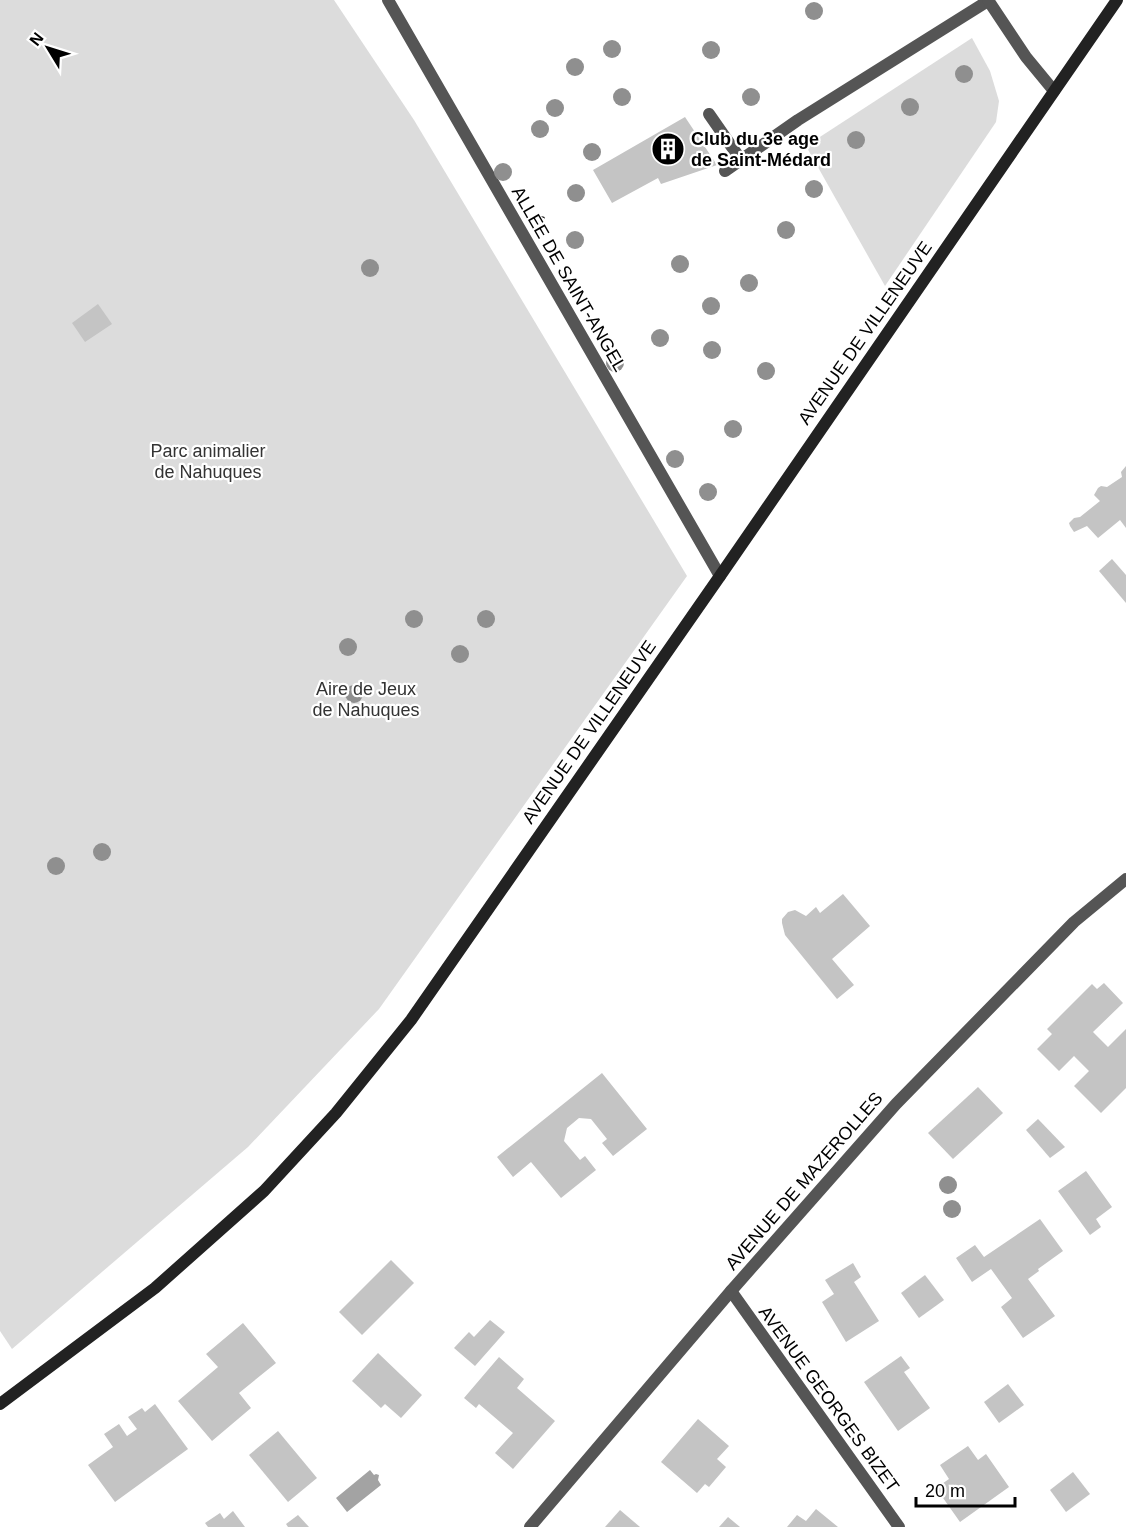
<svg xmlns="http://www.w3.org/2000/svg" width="1126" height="1527" font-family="Helvetica,sans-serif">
	<rect width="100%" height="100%" fill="#fff"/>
	<g fill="#dcdcdc">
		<path d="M0,0H334L414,120L687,576L379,1009L248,1147L12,1349L0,1331Z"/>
		<path d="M972,38L990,71L999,101L996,122L885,286L806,146Z"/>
	</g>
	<path fill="#a3a3a3" d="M370,1470L374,1475L376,1474L379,1475L378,1480L381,1485L347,1512L336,1498Z"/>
	<g fill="#c4c4c4">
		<path d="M685,117L717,165L661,184L658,178L612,203L593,170Z"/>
		<path d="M98,304L112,324L85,342L72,323Z"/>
		<path d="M1126,466V528L1120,520L1098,538L1087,526L1074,532L1070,526L1069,523L1074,518L1080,517L1100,501L1094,495L1098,488L1101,486L1107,487L1122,477L1121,472Z"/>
		<path d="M1112,559L1126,575V603L1099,571Z"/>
		<path d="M843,894L870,926L832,959L854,985L837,999L785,935L782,923V919L788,912L795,910L806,916L816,907L820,913Z"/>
		<path d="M1104,983L1123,1003L1093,1032L1108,1047L1126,1029V1088L1101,1113L1074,1086L1089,1071L1074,1056L1059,1071L1037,1049L1052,1034L1047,1029L1092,984L1097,989Z"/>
		<path d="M602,1073L647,1129L613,1156L602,1143L607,1139L591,1119L579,1118L567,1128L564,1141L580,1160L585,1156L596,1170L561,1198L531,1162L513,1177L497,1157Z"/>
		<path d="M978,1087L1003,1113L953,1159L928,1133Z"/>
		<path d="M1038,1119L1065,1147L1050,1158L1026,1130Z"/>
		<path d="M1086,1171L1112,1207L1096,1219L1101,1227L1090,1235L1058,1191Z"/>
		<path d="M1040,1219L1063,1251L1038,1269L1039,1271L1028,1279L1055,1316L1023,1338L1001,1307L1012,1298L991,1269L972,1282L956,1258L975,1245L984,1257Z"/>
		<path d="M391,1260L414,1283L362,1335L339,1312Z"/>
		<path d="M853,1263L861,1277L854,1282L879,1321L846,1342L822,1302L834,1294L825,1280Z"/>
		<path d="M925,1275L944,1300L919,1318L901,1293Z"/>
		<path d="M490,1320L505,1332L475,1366L454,1348L469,1332L474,1337Z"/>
		<path d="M243,1323L276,1363L239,1393L251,1408L212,1441L178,1401L218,1367L206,1354Z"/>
		<path d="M378,1353L422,1395L401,1418L385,1404L381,1408L352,1381Z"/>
		<path d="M901,1356L910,1368L904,1372L930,1408L898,1431L864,1382Z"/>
		<path d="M499,1357L524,1379L517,1388L555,1421L513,1469L495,1453L513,1433L479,1404L476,1408L464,1398Z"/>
		<path d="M1008,1384L1024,1405L999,1423L984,1402Z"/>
		<path d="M155,1404L188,1449L115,1502L88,1465L113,1447L104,1434L119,1424L127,1436L137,1429L128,1417L142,1408L145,1412Z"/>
		<path d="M698,1419L729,1446L717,1459L726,1467L709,1487L705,1484L697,1493L661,1462Z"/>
		<path d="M278,1431L317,1478L288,1502L249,1455Z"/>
		<path d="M968,1446L978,1460L986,1454L1009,1487L960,1522L936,1488L949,1479L940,1465Z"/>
		<path d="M1073,1472L1090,1494L1066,1512L1050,1490Z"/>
		<path d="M816,1509L838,1527H787L797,1515L806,1521Z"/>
		<path d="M620,1510L640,1527H605Z"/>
		<path d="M233,1511L245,1527H208L205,1523L220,1513L224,1519Z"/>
		<path d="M298,1515L309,1527H288L286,1524Z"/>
		<path d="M728,1517L740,1527H719Z"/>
	</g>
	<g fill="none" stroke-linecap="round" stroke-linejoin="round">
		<g stroke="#555" stroke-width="12">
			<path d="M709,114L741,160"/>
			<path d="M725,171L798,120L988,1"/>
		</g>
		<g stroke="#555" stroke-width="12">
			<path d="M388,0L720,576"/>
			<path d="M988,0L1026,57L1054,91"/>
			<path d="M731,1291L899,1527"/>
			<path d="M530,1527L731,1291L896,1104L1074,922L1126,879"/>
		</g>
		<path stroke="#222" stroke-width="12" d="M0,1404L155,1288L264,1191L336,1113L411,1020L720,576L1117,0"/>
	</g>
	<g fill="#8f8f8f">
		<circle cx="814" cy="11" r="9"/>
		<circle cx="612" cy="49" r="9"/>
		<circle cx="711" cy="50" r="9"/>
		<circle cx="575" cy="67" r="9"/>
		<circle cx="964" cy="74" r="9"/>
		<circle cx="622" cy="97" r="9"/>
		<circle cx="751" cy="97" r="9"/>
		<circle cx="910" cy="107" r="9"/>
		<circle cx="555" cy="108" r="9"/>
		<circle cx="540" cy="129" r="9"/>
		<circle cx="856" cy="140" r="9"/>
		<circle cx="592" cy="152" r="9"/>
		<circle cx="503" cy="172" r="9"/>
		<circle cx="814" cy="189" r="9"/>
		<circle cx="576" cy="193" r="9"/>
		<circle cx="786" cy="230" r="9"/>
		<circle cx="575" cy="240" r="9"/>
		<circle cx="680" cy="264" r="9"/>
		<circle cx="370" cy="268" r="9"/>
		<circle cx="749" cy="283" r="9"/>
		<circle cx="711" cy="306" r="9"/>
		<circle cx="660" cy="338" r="9"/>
		<circle cx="712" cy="350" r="9"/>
		<circle cx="615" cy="363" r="9"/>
		<circle cx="766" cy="371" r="9"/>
		<circle cx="733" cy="429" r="9"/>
		<circle cx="675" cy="459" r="9"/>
		<circle cx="708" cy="492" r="9"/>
		<circle cx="414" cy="619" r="9"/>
		<circle cx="486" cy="619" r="9"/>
		<circle cx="348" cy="647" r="9"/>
		<circle cx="460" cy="654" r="9"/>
		<circle cx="354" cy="694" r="9"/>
		<circle cx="102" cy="852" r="9"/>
		<circle cx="56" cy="866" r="9"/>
		<circle cx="948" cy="1185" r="9"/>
		<circle cx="952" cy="1209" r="9"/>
	</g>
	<defs>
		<g id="building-disc" transform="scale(1.725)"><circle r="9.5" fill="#000" stroke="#fff"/><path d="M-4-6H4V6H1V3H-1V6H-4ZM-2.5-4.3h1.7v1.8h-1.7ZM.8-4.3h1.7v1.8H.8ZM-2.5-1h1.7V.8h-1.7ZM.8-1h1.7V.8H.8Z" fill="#fff"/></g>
	</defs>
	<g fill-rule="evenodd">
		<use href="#building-disc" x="668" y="149"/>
	</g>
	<g text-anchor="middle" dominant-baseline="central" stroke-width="4.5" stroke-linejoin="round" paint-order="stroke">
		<g font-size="18" font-weight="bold" fill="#000" stroke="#fff" text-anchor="start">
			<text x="691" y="139">Club du 3e age<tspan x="691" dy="21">de Saint-Médard</tspan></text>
		</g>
		<g font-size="18" fill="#000" stroke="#fff">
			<text transform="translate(569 279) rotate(60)">ALLÉE DE SAINT-ANGEL</text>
			<text transform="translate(865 333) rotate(-55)">AVENUE DE VILLENEUVE</text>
			<text transform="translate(589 732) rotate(-55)">AVENUE DE VILLENEUVE</text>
			<text transform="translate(804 1181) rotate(-49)">AVENUE DE MAZEROLLES</text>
			<text transform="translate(829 1399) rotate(54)">AVENUE GEORGES BIZET</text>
		</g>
		<g font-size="18" fill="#333" stroke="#fff">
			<text x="208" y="451">Parc animalier<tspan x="208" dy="21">de Nahuques</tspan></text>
			<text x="366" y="689">Aire de Jeux<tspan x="366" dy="21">de Nahuques</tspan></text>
		</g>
	</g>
	<g transform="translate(48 48) rotate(308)" stroke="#ffffff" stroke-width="4.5" paint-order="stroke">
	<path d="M0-4.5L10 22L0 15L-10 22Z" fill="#000000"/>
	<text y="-9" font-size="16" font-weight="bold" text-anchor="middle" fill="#000000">N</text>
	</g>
	<path d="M916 1497v9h99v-9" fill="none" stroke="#000000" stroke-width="3"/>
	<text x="925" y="1497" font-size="18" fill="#000000" stroke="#ffffff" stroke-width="4.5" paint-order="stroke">20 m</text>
</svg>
